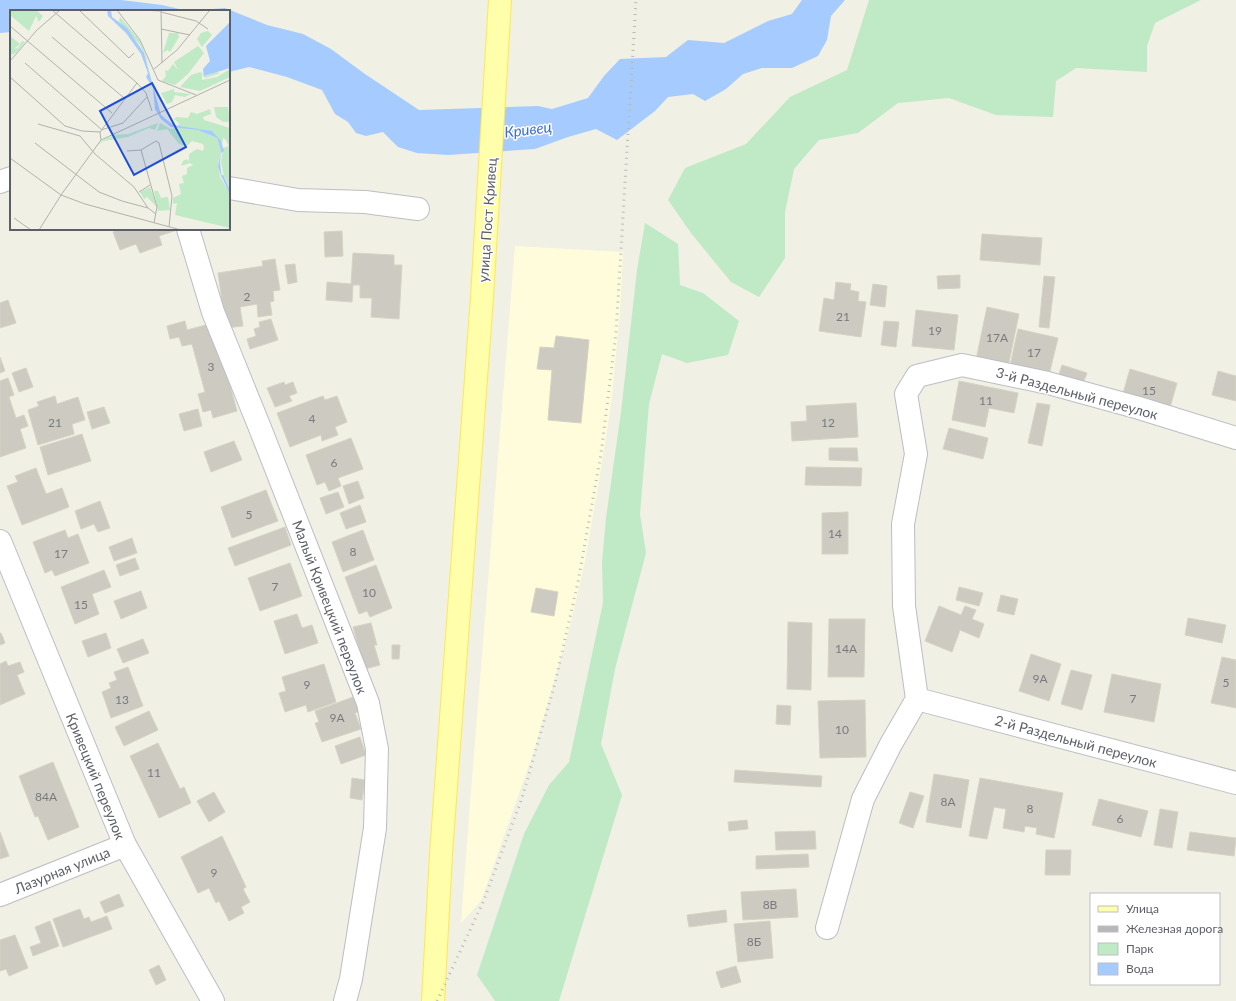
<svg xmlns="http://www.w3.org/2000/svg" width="1236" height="1001" font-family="Lato,sans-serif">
	<rect width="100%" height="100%" fill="#f0f0e4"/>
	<path fill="#fffcdb" d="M515,246L623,252L620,312L611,405L599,481L584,566L569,630L533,754L481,901L461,923L469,816Z"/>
	<g fill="#bfeac5">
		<path d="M869,0H1201L1155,23L1147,46V72L1076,68L1056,81L1053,117L996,115L949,98L898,103L858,133L819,140L794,169L785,212V258L759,297L731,282L691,233L668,200L685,168L746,144L790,97L847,70Z"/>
		<path d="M645,223L678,244L680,285L703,293L739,321L728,355L687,363L662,354L649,404L640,514L646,553L615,669L601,744L622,795L559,1001H495L477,975L524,834L549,785L569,762L603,603L602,562L606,518L621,412L637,270Z"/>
	</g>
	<path fill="#a6cbff" d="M0,0H121L162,5L188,11L225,8L267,25L303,34L331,49L365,74L419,110L538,106L552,109L588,98L604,76L620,59L666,57L688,40L724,43L768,21L792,14L802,0H845L831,16L827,40L818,56L792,68H762L743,74L726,89L705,101L693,94L668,97L655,111L617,140L596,129L568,137L535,149L448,155L417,153L398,147L383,132L366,136L356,133L348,122L335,114L322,90L287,77L249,67L229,72V11H11V32L0,33Z"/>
	<g fill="#cccac1" stroke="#d6d3c2">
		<path d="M119,229H180L159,236L162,245L140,253L136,244L120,250L113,232Z"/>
		<path d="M342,231L343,256L325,257L324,232Z"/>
		<path d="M982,234L1042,238L1040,265L980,260Z"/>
		<path d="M353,253L394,255V265H402L399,319L371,317L372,298H360V285H353L352,302L326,300L327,282L351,284Z"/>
		<path d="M275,259L280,290L273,291L274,301L270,302L272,315L258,317L257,304L240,307L243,326L226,328L218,273L263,266L262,261Z"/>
		<path d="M295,264L297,282L288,284L285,265Z"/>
		<path d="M960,275V288L938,289L937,276Z"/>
		<path d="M1044,276L1055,277L1049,328L1039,327Z"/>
		<path d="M836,282L851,284L850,290L859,292L858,301L866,302L861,337L819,331L824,298L834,300Z"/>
		<path d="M873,284L887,286L885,307L870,305Z"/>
		<path d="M8,300L16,323L0,328V303Z"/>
		<path d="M987,307L1019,314L1008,367L976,360Z"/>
		<path d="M916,310L958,315L954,350L912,346Z"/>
		<path d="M271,319L278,340L250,349L247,339L256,336L254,329L260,327L259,322Z"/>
		<path d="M185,321L187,330L213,323L237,411L213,418L211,410L203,412L198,394L205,392L192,344L182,346L179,337L170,339L167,326Z"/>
		<path d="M884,321L899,322L896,347L881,345Z"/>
		<path d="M1018,329L1058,338L1049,375L1010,366Z"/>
		<path d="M556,336L589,340L581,423L548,420L552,370L537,369L540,347L554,348Z"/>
		<path d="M0,357L5,371L0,373Z"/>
		<path d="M1062,365L1087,373L1082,386L1058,378Z"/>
		<path d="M26,368L33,387L19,392L12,373Z"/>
		<path d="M1130,369L1177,383L1169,411L1122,397Z"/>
		<path d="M1218,371L1236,376V401L1212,395Z"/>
		<path d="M8,378L14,395L9,397L16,418L24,415L28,426L20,429L26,448L0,457V381Z"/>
		<path d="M959,381L1018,393L1014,413L989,408L985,427L952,420Z"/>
		<path d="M284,382L285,385L293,382L297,393L289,396L292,401L275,407L267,388Z"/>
		<path d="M55,396L57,404L78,397L85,420L72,424L74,434L38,445L28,410L39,406L37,402Z"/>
		<path d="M323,396L325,400L337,396L347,422L335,427L338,435L322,441L321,435L290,447L277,413Z"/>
		<path d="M856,403L858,437L792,441L791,422L807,421L806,406Z"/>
		<path d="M1037,403L1050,405L1042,446L1028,443Z"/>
		<path d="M104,407L110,423L92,429L87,412Z"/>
		<path d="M198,409L202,426L184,431L179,414Z"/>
		<path d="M949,428L988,438L983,459L943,449Z"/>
		<path d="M82,434L91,461L48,475L40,447Z"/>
		<path d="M351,438L363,469L338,478L341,486L329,491L325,482L317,485L306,455Z"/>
		<path d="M234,441L242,460L211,472L204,452Z"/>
		<path d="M829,448H857L858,461L829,460Z"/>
		<path d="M806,467L862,468L861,486L805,485Z"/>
		<path d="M36,468L46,494L62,488L69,507L22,525L7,486L18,482L15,476Z"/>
		<path d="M358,481L364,498L349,504L343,486Z"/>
		<path d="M266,490L278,521L232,538L221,507Z"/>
		<path d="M338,492L344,507L326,514L320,498Z"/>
		<path d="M100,501L110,528L98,532L94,524L81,529L75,511Z"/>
		<path d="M360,505L366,522L346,529L340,513Z"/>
		<path d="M848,512V554H822V513Z"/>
		<path d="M285,527L291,545L235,566L228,548Z"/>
		<path d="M65,530L68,538L78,534L89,563L55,576L52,570L45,573L33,542Z"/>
		<path d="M363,530L374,560L343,572L332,542Z"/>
		<path d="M132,538L137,553L114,561L109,547Z"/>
		<path d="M135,558L139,569L120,576L116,565Z"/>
		<path d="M290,563L302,596L260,611L248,578Z"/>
		<path d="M376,565L392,608L370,617L367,611L359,614L345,577Z"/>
		<path d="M104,570L111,587L92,594L99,614L75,624L61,587Z"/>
		<path d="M959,587L983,593L979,606L956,600Z"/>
		<path d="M536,588L558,592L554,616L531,612Z"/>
		<path d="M141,591L147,608L121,619L114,601Z"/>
		<path d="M1001,595L1018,599L1014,615L997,611Z"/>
		<path d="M939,606L961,615L965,606L976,610L972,619L984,624L979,638L960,630L952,652L925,641Z"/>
		<path d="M297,614L302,628L312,625L318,643L285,654L274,621Z"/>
		<path d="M1188,618L1226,625L1222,643L1185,635Z"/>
		<path d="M829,619H865L864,677H828Z"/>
		<path d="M788,622L812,623L811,690L787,689Z"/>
		<path d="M371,623L377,645H374L380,665L365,669L353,627Z"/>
		<path d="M0,633H1L5,643L0,645Z"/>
		<path d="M106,633L111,648L88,657L82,641Z"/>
		<path d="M143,639L149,653L123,663L117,649Z"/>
		<path d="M392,645H400L399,659H392Z"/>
		<path d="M1031,654L1061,664L1049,701L1019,691Z"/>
		<path d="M1222,657L1236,660V708L1211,703Z"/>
		<path d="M6,661L8,666L20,662L24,672L17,675L25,694L0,705V664Z"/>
		<path d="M324,664L336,702L308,712L306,705L285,712L279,693L286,691L282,677Z"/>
		<path d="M128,667L143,706L111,718L102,692L111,688L109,683L117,680L114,672Z"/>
		<path d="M1071,670L1092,675L1082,710L1061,704Z"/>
		<path d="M1112,674L1161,684L1154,722L1104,712Z"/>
		<path d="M356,696L361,711L355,713L361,729L322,742L315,723L319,722L315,711Z"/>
		<path d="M865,700L866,757L820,758L818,701Z"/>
		<path d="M777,705L791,706L790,725L776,724Z"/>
		<path d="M149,711L158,730L124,746L115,727Z"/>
		<path d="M360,737L366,755L341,764L335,746Z"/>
		<path d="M158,743L180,789L184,787L191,803L159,818L130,756Z"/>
		<path d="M53,762L79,827L48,840L38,816L35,817L19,776Z"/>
		<path d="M735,770L822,776L821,787L734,782Z"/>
		<path d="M934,774L969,780L961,828L926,822Z"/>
		<path d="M352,778L365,780L362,800L350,798Z"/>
		<path d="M980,778L1063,793L1054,838L1036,834L1037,828L1025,826L1024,832L1003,828L1006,809L994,807L987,839L969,836Z"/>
		<path d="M214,792L225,812L209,822L197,801Z"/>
		<path d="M910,792L924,796L913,828L899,823Z"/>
		<path d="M1099,799L1148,811L1141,837L1092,825Z"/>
		<path d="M1160,809L1178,812L1172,848L1154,845Z"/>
		<path d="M747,820L748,829L729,831L728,822Z"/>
		<path d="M815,831L816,849L776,850L775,832Z"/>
		<path d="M0,832L9,856L0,859Z"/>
		<path d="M1190,832L1236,838L1234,856L1187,850Z"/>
		<path d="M222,836L246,887L243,889L250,902L241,907L244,913L229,921L219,901L216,903L209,888L198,893L181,857Z"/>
		<path d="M1046,850H1071L1070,875H1045Z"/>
		<path d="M808,854L809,867L756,869V856Z"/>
		<path d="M796,889L798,917L743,920L741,892Z"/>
		<path d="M119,894L124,906L105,913L100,902Z"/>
		<path d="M80,909L84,919L89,917L91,922L107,916L112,929L63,947L53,919Z"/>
		<path d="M726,910L727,922L689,927L687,915Z"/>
		<path d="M50,921L59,946L33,956L30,947L41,943L35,927Z"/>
		<path d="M770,921L773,958L738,962L734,924Z"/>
		<path d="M15,935L28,968L9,976L6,969L0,971V940Z"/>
		<path d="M159,965L166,980L156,985L149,970Z"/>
		<path d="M736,966L741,982L721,988L716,972Z"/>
	</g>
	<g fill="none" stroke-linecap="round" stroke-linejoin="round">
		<g stroke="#bcbec5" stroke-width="24">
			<g id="minor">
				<path d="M0,182L11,178"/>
				<path d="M229,188L298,200L365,202L418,209"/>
				<path d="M188,229L213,312L260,428L368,703L377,749L375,828L351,979L345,1001"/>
				<path d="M0,541L125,845L213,1001"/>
				<path d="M917,699L1236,783"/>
				<path d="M0,895L125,845"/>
				<path d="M827,928L863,799L891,744L917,699L904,606L903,524L916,454L906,394L917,376L962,365L1048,383L1139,408L1236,438"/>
			</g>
		</g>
		<g stroke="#ffe84f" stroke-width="24">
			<path id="major" d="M433,1001L441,854L482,297L500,0"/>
		</g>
		<use href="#minor" stroke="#fff" stroke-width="22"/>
		<use href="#major" stroke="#fffeab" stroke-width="22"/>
		<path stroke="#b8b8ba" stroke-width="3" stroke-dasharray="1 5" stroke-linecap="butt" d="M437,1001L484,900L522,798L555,683L578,582L601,454L616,333L636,0"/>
	</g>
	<g text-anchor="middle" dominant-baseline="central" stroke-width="3" stroke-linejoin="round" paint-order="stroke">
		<g font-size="12" fill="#787a7e">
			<text x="247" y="296">2</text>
			<text x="843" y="316">21</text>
			<text x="935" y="330">19</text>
			<text x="997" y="337">17А</text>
			<text x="1034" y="352">17</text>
			<text x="211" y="366">3</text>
			<text x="1149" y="390">15</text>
			<text x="986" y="400">11</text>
			<text x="312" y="418">4</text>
			<text x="55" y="422">21</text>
			<text x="828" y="422">12</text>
			<text x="334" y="462">6</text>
			<text x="249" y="514">5</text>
			<text x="835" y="533">14</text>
			<text x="353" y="551">8</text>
			<text x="61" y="553">17</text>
			<text x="275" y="586">7</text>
			<text x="369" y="592">10</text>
			<text x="81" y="604">15</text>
			<text x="846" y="648">14А</text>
			<text x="1040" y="678">9А</text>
			<text x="1226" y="682">5</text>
			<text x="307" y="684">9</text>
			<text x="1133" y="698">7</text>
			<text x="122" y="699">13</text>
			<text x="337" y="717">9А</text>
			<text x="842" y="729">10</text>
			<text x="154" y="772">11</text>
			<text x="46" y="796">84А</text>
			<text x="948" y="801">8А</text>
			<text x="1030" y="808">8</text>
			<text x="1120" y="818">6</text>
			<text x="214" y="872">9</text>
			<text x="770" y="904">8В</text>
			<text x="754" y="941">8Б</text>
		</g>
		<g font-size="14" fill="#5c5f67" stroke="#fff">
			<text transform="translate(487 220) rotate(-86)">улица Пост Кривец</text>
			<text transform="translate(1077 393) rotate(15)">3-й Раздельный переулок</text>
			<text transform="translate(330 607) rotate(69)">Малый Кривецкий переулок</text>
			<text transform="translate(1076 741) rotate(15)">2-й Раздельный переулок</text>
			<text transform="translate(96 776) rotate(68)">Кривецкий переулок</text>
			<text transform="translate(62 870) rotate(-22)">Лазурная улица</text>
		</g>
		<g font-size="15" font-style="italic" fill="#3b6dd0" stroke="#fff">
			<text transform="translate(528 129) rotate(-7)">Кривец</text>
		</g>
	</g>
	<g transform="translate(10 10)">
		<rect width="220" height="220" fill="#f0f0e4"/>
		<path d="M0,0H26L33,6L29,12L26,6L19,21L0,5ZM110,7L130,31L141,59L130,35L109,11ZM198,21L202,25L192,37L187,29L191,23ZM159,23H168L169,27L160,42L157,40L153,43ZM0,26L10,34L4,39L8,38L12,31L15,32L6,43L0,45ZM188,36L194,43L178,64L165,75L152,71L156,66L155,60L158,61L163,54L168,60L164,52ZM220,59V67L190,81L170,77L181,65L190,62L196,66L206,62L210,63L195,68L192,64V70L207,67ZM164,79V82L181,84L175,87L165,85L162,92L157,94L151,83ZM204,97H218L220,112H213L206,107ZM200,99L201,104L193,107L194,110L220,118V178L214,166L211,152L213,138L219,136L215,129L213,128L212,135L203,122L168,116L169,113L164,109L166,107L178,108L181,102L187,104ZM148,113L145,120L139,118L118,127L94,131L85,137L95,129L105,125L118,124ZM150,113L161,119L169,117L188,120L207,128L211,141L208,153L210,167L220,183V218L165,205L167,193L163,194V188L171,184L169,174L174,173L172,166L177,164V158L183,155L180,153L171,156L173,151L177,149L179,152V144L187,139L193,141L194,138L193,134L182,131L177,136L169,134L157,119L147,121ZM140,177L144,188L146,196L137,187L134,189L130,182ZM144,181H148L151,188L158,187L160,200L148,201Z" fill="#bfeac5"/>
		<path d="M97,0H101L102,7L117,18L134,43L151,105L163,115L202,121L211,131L214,141L211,143L210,152L212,169L208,156L211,141L207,128L188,120L161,117L151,109L145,99L143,78L136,67L138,63L131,44L116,23L98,6ZM220,12V58L194,66L193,59L200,51L196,36Z" fill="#a6cbff"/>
		<path fill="none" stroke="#a6cbff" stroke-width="2" d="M212,165L220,182"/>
		<path fill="none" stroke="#b1b2ae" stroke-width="1" d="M42,0L127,73L136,83L142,101M69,0L119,48L124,43M107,0L130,30L148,70L186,85M130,0L151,1M151,0L152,53M151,2L186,11L198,19M0,16L102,103M151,19L180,25M42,27L114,88M0,51L27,20L50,0M15,53L91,119M144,59L167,40L200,0M0,67L55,116L72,121L90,122M28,114L70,126L85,144L124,177L138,198M91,120L113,113L137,87M91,130L90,122L127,73M25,133L89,182L112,191L138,198L146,204M131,140L147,197L144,213M117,141L131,140L146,131L149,133L162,186L159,217M0,148L51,185L91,130L220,70M129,182L140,175M4,208L21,220M29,220L51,185L75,194L171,220"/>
		<path fill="#1d4ed8" fill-opacity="0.15" stroke="#1d4ed8" stroke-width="2" d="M142,73L176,137L124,165L90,101Z"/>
		<rect width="220" height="220" fill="none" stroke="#5c5f67" stroke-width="2"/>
	</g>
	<rect x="1090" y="893" width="130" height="92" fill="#ffffff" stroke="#bebfc2"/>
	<rect x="1098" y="906" width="20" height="6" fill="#fffeab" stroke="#bebfc2"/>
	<text x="1126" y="913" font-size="12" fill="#5c5f67">Улица</text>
	<rect x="1098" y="926" width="20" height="6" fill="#b8b8ba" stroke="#bebfc2"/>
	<text x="1126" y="933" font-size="12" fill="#5c5f67">Железная дорога</text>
	<rect x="1098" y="943" width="20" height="12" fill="#bfeac5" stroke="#bebfc2"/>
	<text x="1126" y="953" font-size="12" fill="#5c5f67">Парк</text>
	<rect x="1098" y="963" width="20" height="12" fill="#a6cbff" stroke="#bebfc2"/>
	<text x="1126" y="973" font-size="12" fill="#5c5f67">Вода</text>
</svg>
